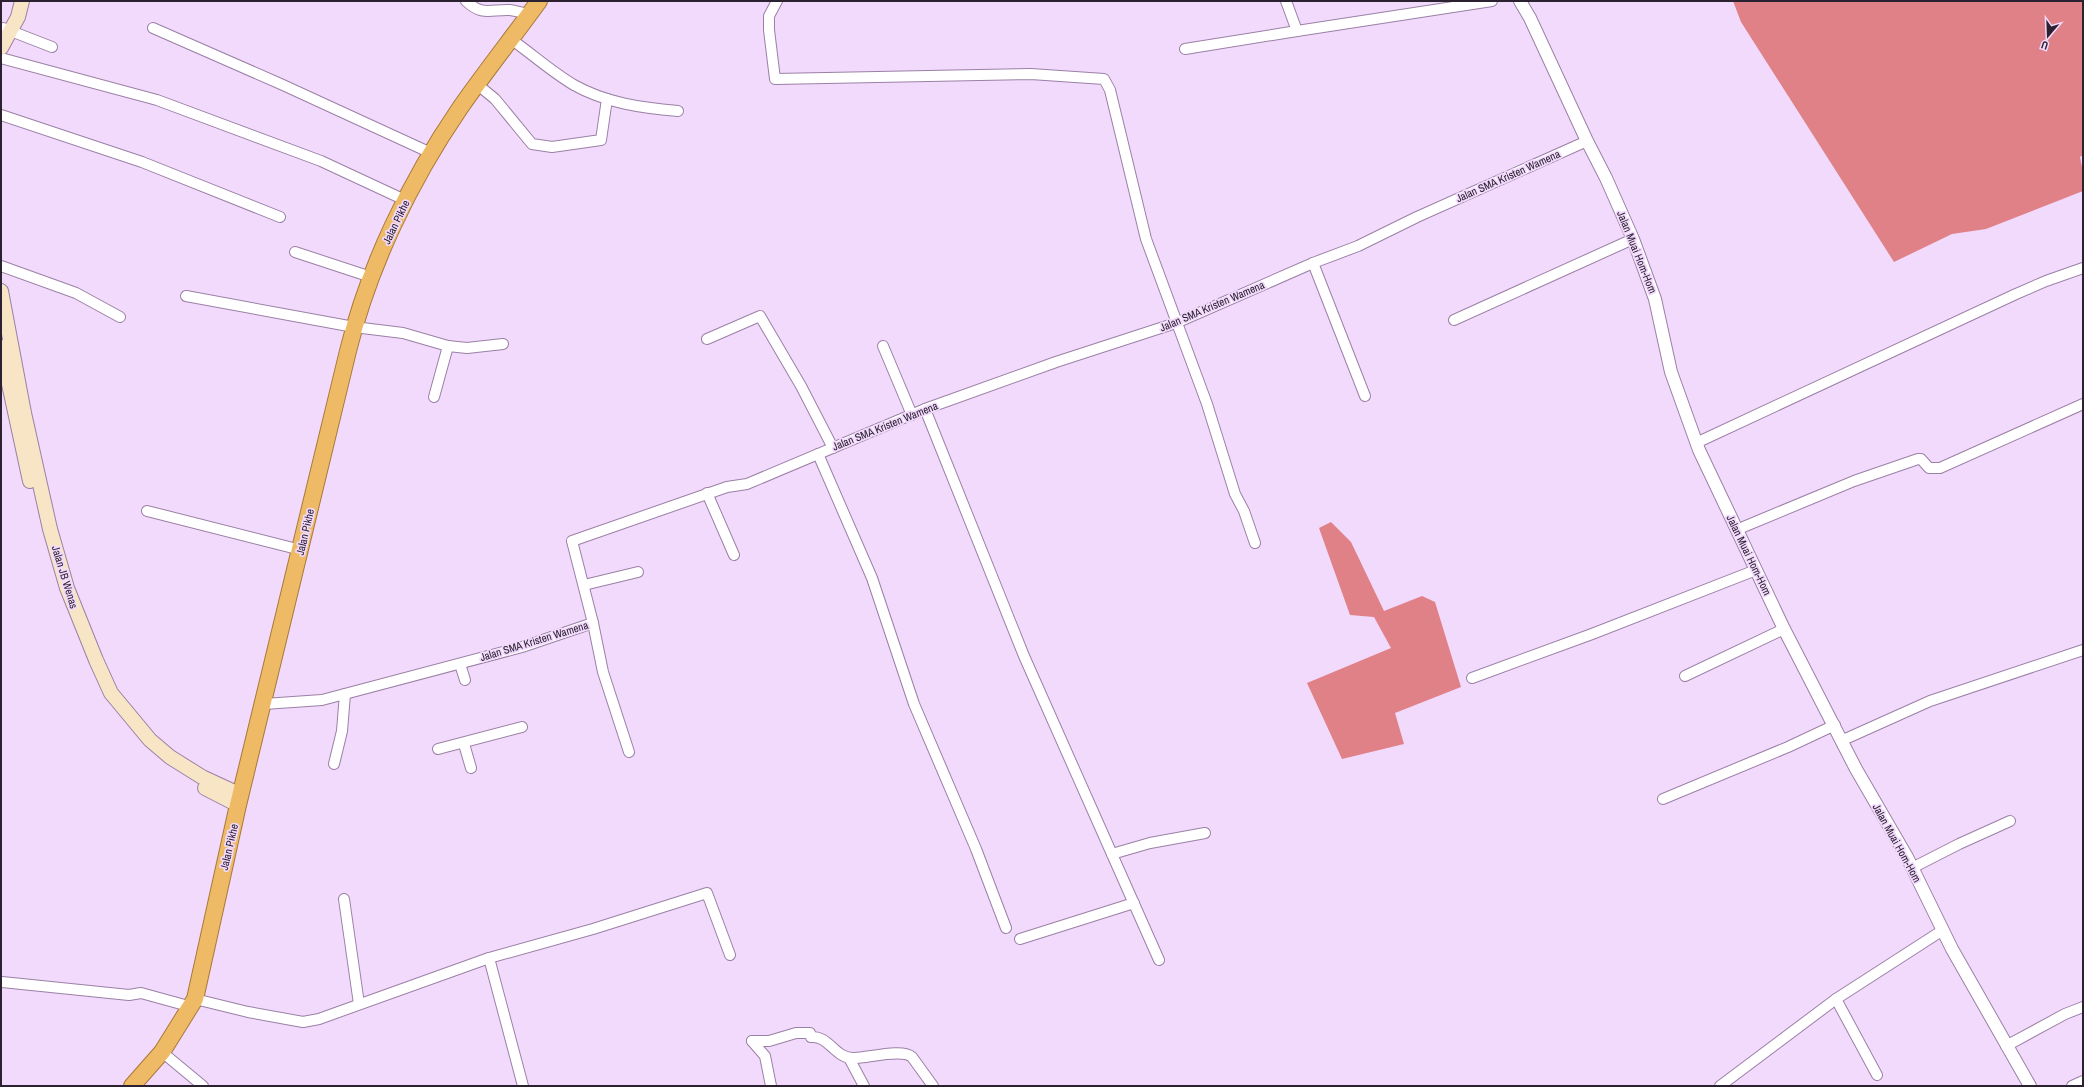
<svg xmlns="http://www.w3.org/2000/svg" width="2084" height="1087" font-family="'Archivo Narrow',sans-serif">
	<rect width="100%" height="100%" fill="#f2dafc"/>
	<g fill="#df8187">
		<path d="M1733,1H2083V155L2080,157L2083,172V191L1986,229L1952,234L1894,262L1741,22Z"/>
		<path d="M1331,522L1351,542L1384,611L1422,596L1435,602L1461,687L1395,713L1404,744L1342,759L1307,683L1391,648L1374,617L1350,615L1319,528Z"/>
	</g>
	<g fill="none" stroke-linecap="round" stroke-linejoin="round">
		<g stroke="#9b80a6" stroke-width="12">
			<g id="minor">
				<path d="M466,1C483,17 491,9 510,10C517,11 523,13 529,14"/>
				<path d="M777,1L769,16V30L775,79L1031,74L1104,79L1110,90L1146,239L1207,404L1235,494L1244,511L1255,543"/>
				<path d="M1286,1L1297,31L1492,1"/>
				<path d="M3,28L52,47"/>
				<path d="M153,28L283,85L431,153"/>
				<path d="M512,40C532,54 552,72 574,85C606,103 642,108 678,111"/>
				<path d="M1185,49L1297,31"/>
				<path d="M1,58L157,100L321,161L407,201"/>
				<path d="M478,85L495,99L532,144L552,147L601,140L607,99"/>
				<path d="M1,115L142,162L280,217"/>
				<path d="M295,252L371,277"/>
				<path d="M1313,263L1365,396"/>
				<path d="M1,266L76,293L120,317"/>
				<path d="M186,296L354,327L403,333L448,346L467,348L503,344"/>
				<path d="M1454,320L1633,239"/>
				<path d="M707,339L760,316L801,386L833,448"/>
				<path d="M883,346L912,415"/>
				<path d="M434,397L448,346"/>
				<path d="M925,409L1024,656L1159,960"/>
				<path d="M1696,443L2016,294L2046,281L2083,268"/>
				<path d="M818,454L872,578L914,704L976,849L1006,928"/>
				<path d="M707,493L734,555"/>
				<path d="M147,511L301,550"/>
				<path d="M1736,530L1854,481L1918,459H1921L1929,468H1940L2083,404"/>
				<path d="M584,585L638,572"/>
				<path d="M593,623L603,672L629,752"/>
				<path d="M460,664L465,680"/>
				<path d="M1685,676L1784,629"/>
				<path d="M1472,678L1592,634L1756,570"/>
				<path d="M264,704L322,700L522,647L593,623L572,541L727,487L747,484L925,409L1056,362L1176,323L1313,263L1358,246L1417,217L1587,141"/>
				<path d="M1843,740L1930,701L2083,650"/>
				<path d="M464,744L471,768"/>
				<path d="M438,749L522,727"/>
				<path d="M334,764L342,731L345,694"/>
				<path d="M1663,799L1788,747L1835,725"/>
				<path d="M1112,854L1150,843L1205,833"/>
				<path d="M1912,868L1959,844L2010,821"/>
				<path d="M344,899L359,1004"/>
				<path d="M1020,939L1134,903"/>
				<path d="M489,958L523,1086"/>
				<path d="M2,982L129,995L141,993L192,1007"/>
				<path d="M195,999L248,1012L303,1022L319,1019L489,958L593,929L707,893L730,955"/>
				<path d="M1836,999L1877,1075"/>
				<path d="M752,1041H769L796,1033H810L811,1037C829,1035 835,1059 854,1058C868,1058 902,1048 912,1057L933,1086"/>
				<path d="M752,1041L765,1056L771,1086"/>
				<path d="M2006,1046L2065,1014L2083,1007"/>
				<path d="M162,1052L203,1086"/>
				<path d="M849,1058L864,1086"/>
				<path d="M1720,1086L1836,999L1943,930"/>
				<path d="M2072,1086L2083,1081"/>
			</g>
		</g>
		<g stroke="#9b80a6" stroke-width="14">
			<path id="tertiary" d="M1520,1L1530,18L1587,141L1606,178L1633,239L1655,299L1671,372L1699,450L1784,629L1856,769L1907,857L1952,949L2030,1086"/>
		</g>
		<g stroke="#9b80a6" stroke-width="16">
			<g id="secondary">
				<path d="M1,48L18,17L22,1"/>
				<path d="M1,291L24,413L50,529L67,588L96,660L111,693L150,740L170,757L202,777L241,795"/>
				<path d="M1,347L30,481"/>
				<path d="M205,788L238,805"/>
			</g>
		</g>
		<g stroke="#a7793a" stroke-width="18">
			<path id="trunk" d="M132,1086L162,1052L195,999L238,805L348,351C369,266 410,181 460,108C485,72 513,37 539,1"/>
		</g>
		<use href="#minor" stroke="#fff" stroke-width="10"/>
		<use href="#tertiary" stroke="#fff" stroke-width="12"/>
		<use href="#secondary" stroke="#f8e5c5" stroke-width="14"/>
		<use href="#trunk" stroke="#eeba66" stroke-width="16"/>
	</g>
	<g text-anchor="middle" dominant-baseline="central" stroke-width="3.5" stroke-linejoin="round" paint-order="stroke">
		<g font-size="11" fill="#2c2131" stroke="#f2dafc">
			<text transform="translate(1508 176) rotate(-24)">Jalan SMA Kristen Wamena</text>
			<text transform="translate(396 222) rotate(-64)">Jalan Pikhe</text>
			<text transform="translate(1637 252) rotate(68)">Jalan Muai Hom-Hom</text>
			<text transform="translate(1212 306) rotate(-23)">Jalan SMA Kristen Wamena</text>
			<text transform="translate(885 426) rotate(-22)">Jalan SMA Kristen Wamena</text>
			<text transform="translate(305 532) rotate(-77)">Jalan Pikhe</text>
			<text transform="translate(1749 555) rotate(64)">Jalan Muai Hom-Hom</text>
			<text transform="translate(65 577) rotate(73)">Jalan JB Wenas</text>
			<text transform="translate(534 641) rotate(-17)">Jalan SMA Kristen Wamena</text>
			<text transform="translate(1897 843) rotate(61)">Jalan Muai Hom-Hom</text>
			<text transform="translate(229 847) rotate(-77)">Jalan Pikhe</text>
		</g>
	</g>
	<rect width="2084" height="1087" fill="none" stroke="#2c2131" stroke-width="4"/>
	<g transform="translate(2048 36) rotate(199)" stroke="#f2dafc" stroke-width="3" paint-order="stroke">
	<path d="M0-3L7 15L0 10L-7 15Z" fill="#2c2131"/>
	<text y="-6" font-size="11" font-weight="bold" text-anchor="middle" fill="#2c2131">U</text>
	</g>
</svg>
